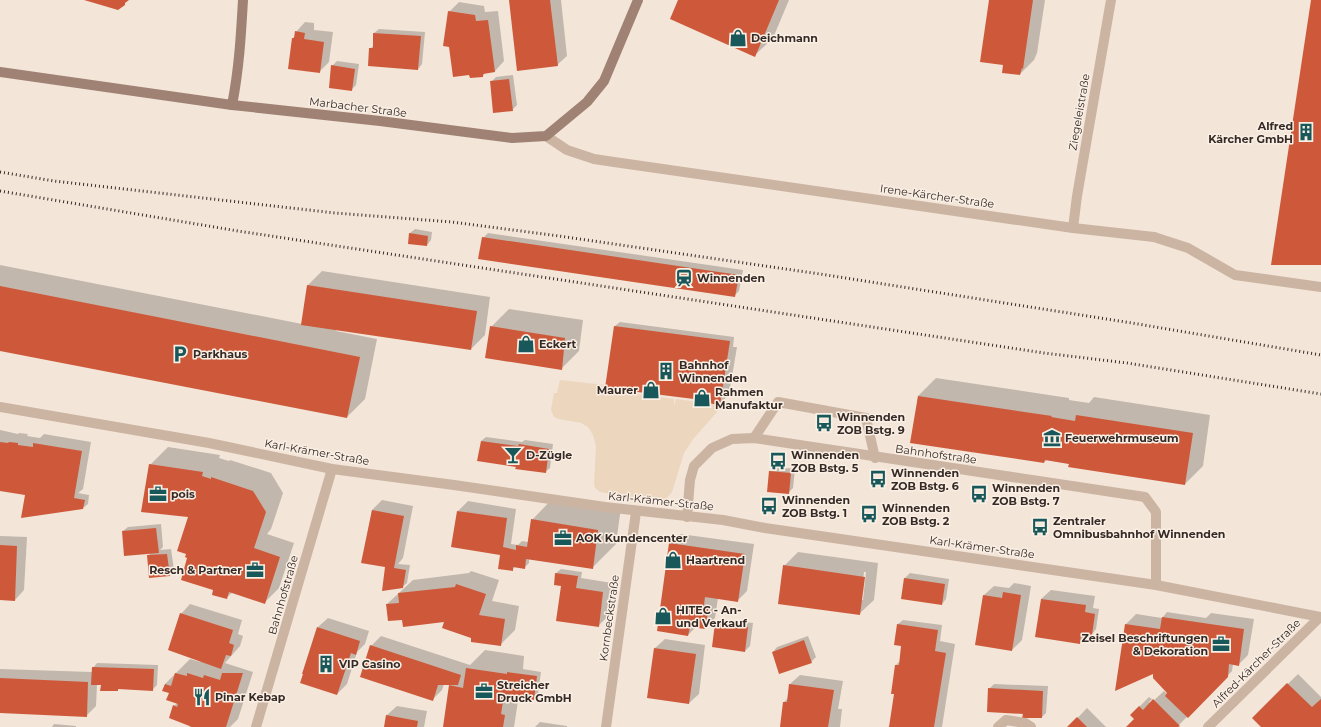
<svg xmlns="http://www.w3.org/2000/svg" width="1321" height="727" font-family="Montserrat,sans-serif">
	<rect width="100%" height="100%" fill="#f3e5d8"/>
	<path fill="#ecd6be" d="M560,380L605,385V390L674,399V406L676,399L720,405L717,412L694,438L684,453L672,492L667,498L661,501L600,492L595,488L594,484L596,446L593,435L588,427L581,423L559,419L554,417L551,410L554,393H557Z"/>
	<g fill="#0003" fill-rule="evenodd">
		<path d="M510,0H561L567,56L557,65Z"/>
		<path d="M679,0H789L773,38L755,55Z"/>
		<path d="M990,0H1045L1037,53L1034,60L1020,74L1004,65Z"/>
		<path d="M459,2L484,6L485,12L498,11L504,61L495,71L486,72L483,76L450,46L449,12Z"/>
		<path d="M305,22L314,23V30L333,32L329,62L319,72L293,38L295,36L296,32Z"/>
		<path d="M379,29L425,32L422,64L418,69L370,49L374,45V33Z"/>
		<path d="M337,61L359,64L356,85L351,90L332,66Z"/>
		<path d="M513,75L517,105L512,110L491,82L496,77Z"/>
		<path d="M415,229L432,232L431,240L427,245L410,233Z"/>
		<path d="M488,233L743,270L739,291L734,296L483,238Z"/>
		<path d="M0,265L302,324L308,285L322,271L490,297L485,335L471,349L337,329L336,331L377,339L365,399L347,417L0,350Z"/>
		<path d="M509,309L583,320L579,351L561,369L491,327Z"/>
		<path d="M620,322L734,337L733,347H737L729,394L720,404L695,398L615,326Z"/>
		<path d="M936,378L1069,398V400L1089,403L1094,397L1210,415L1203,466L1185,484L1047,460L1044,462L912,442L918,396Z"/>
		<path d="M0,430L18,434L19,433L28,434L27,436L40,438L44,434L91,442L83,489L78,493L89,495L88,504L83,508L27,492L0,490Z"/>
		<path d="M486,437L522,442L525,440L553,444L550,468L545,472L517,466L481,441Z"/>
		<path d="M168,447L220,455L219,458L229,461L230,460L271,473L283,493L271,529L267,534L294,543L279,588L265,602L233,592L226,598L215,589L189,557V516L150,465Z"/>
		<path d="M775,467L795,469L793,488L788,493L770,471Z"/>
		<path d="M555,496L621,507L616,544L592,568L529,559V563L524,568L516,566L512,570L502,554L458,511L468,501L516,509L511,544L518,545L522,541L528,542L532,520Z"/>
		<path d="M382,500L413,506L403,558L398,564L410,565L407,583L402,587L387,567L362,562L372,510Z"/>
		<path d="M161,524L163,547L160,550L171,549L174,570L169,575L148,556L151,553L123,531L128,527Z"/>
		<path d="M680,534L754,544L747,591L737,601L718,598L715,618L705,628L696,627L688,635L670,543Z"/>
		<path d="M0,536L27,537L24,590L15,600L0,599Z"/>
		<path d="M798,552L878,563L874,600L859,614L784,566ZM864,572H866L863,600H861Z"/>
		<path d="M561,569L582,572L581,578L612,583L608,616L598,626L556,573Z"/>
		<path d="M471,571L499,580L492,601L519,606L515,630L501,644L472,637L446,621L403,619L387,604L413,580L469,573Z"/>
		<path d="M910,573L949,579L946,599L942,604L902,598L905,578Z"/>
		<path d="M1014,583L1031,586L1022,640L1012,650L984,595L994,586L1009,588Z"/>
		<path d="M1051,590L1095,596L1093,608L1099,609L1096,629L1092,634L1089,633L1080,643L1041,599Z"/>
		<path d="M190,604L242,620L238,634L243,636L240,646L225,663L253,672L238,719L230,727H189L191,725L174,706L177,703L170,692L163,690L165,684L190,659L201,662L202,661L181,614Z"/>
		<path d="M1167,612L1206,618L1211,613L1254,619L1248,655L1238,665L1233,664L1232,671L1177,727H1128L1135,719L1131,715L1149,697L1152,699L1149,702L1150,704L1164,691L1169,696L1155,671L1117,690L1126,624L1136,614L1162,618Z"/>
		<path d="M328,618L369,631L365,644L357,652L347,684L337,694L318,627Z"/>
		<path d="M721,619L753,623L750,646L745,651L716,624Z"/>
		<path d="M903,620L942,625L940,641L955,644L942,727H888L890,725L895,693L896,665L900,661L902,647L898,624Z"/>
		<path d="M381,636L470,665L485,650L524,656L523,669L541,672L538,694L533,699L518,697L515,700L518,701L514,727H444L450,686L452,684H444L442,690L432,700L371,646Z"/>
		<path d="M808,636L816,657L811,662L773,652L777,647Z"/>
		<path d="M665,639L705,645L699,694L689,703L655,648Z"/>
		<path d="M97,663L158,665L157,685L152,690L119,688L118,690L102,684H97L96,706L86,716L0,712V669L92,672L93,668Z"/>
		<path d="M1298,674L1321,697V727H1262L1253,718Z"/>
		<path d="M800,675L843,681L838,709H842L840,727H781L784,702L788,698L790,684Z"/>
		<path d="M994,684L1048,686L1046,713L1042,717L989,689Z"/>
		<path d="M397,706L427,711L424,727H385L387,715Z"/>
		<path d="M1087,708L1106,727H1069Z"/>
		<path d="M540,722L567,726V727H535Z"/>
		<path d="M54,724L76,726V727H52Z"/>
	</g>
	<g fill="#ce593a">
		<path d="M84,0H129L125,3V5L118,10Z"/>
		<path d="M509,0H550L558,66L517,71Z"/>
		<path d="M678,0H779L755,57L670,19Z"/>
		<path d="M989,0H1033L1023,69L1022,68L1020,75L1002,73L1003,65L980,62Z"/>
		<path d="M1311,0H1321V265H1271Z"/>
		<path d="M448,11L475,15L476,21L488,20L495,72L483,74V77L470,78L469,75L453,77L449,47L443,46Z"/>
		<path d="M295,31L305,33L304,39L324,42L320,73L288,69L292,38H294Z"/>
		<path d="M373,33L421,36L418,70L368,66L369,48H373Z"/>
		<path d="M331,65L355,69L352,91L329,88Z"/>
		<path d="M509,79L513,111L493,113L490,81Z"/>
		<path d="M409,233L428,236L427,246L408,244Z"/>
		<path d="M482,237L739,275L735,297L478,259Z"/>
		<path d="M307,285L477,311L471,350L301,325Z"/>
		<path d="M0,286L360,357L347,418L0,351Z"/>
		<path d="M490,326L565,338L562,370L485,358Z"/>
		<path d="M614,326L730,341L720,405L694,401V399L605,388Z"/>
		<path d="M918,396L1052,416L1051,417L1075,421L1076,415L1193,433L1185,485L1068,467L1069,464L1045,460L1044,463L910,443Z"/>
		<path d="M481,441L518,446L519,444L549,449L546,473L515,469L516,467L477,461Z"/>
		<path d="M0,442L8,443L9,442L18,443V445L33,447V443L82,451L74,498L85,500L83,509L21,518L25,495L0,491Z"/>
		<path d="M149,464L203,472L202,476L211,479V477L253,491L266,512L254,548L280,557L265,604L229,592L227,599L212,595L213,590L181,580L187,558L185,557L186,554L177,551L188,517L141,512Z"/>
		<path d="M769,471L791,473L789,494L767,492Z"/>
		<path d="M372,510L404,516L394,568L406,570L403,588L382,591L385,567L361,563Z"/>
		<path d="M457,511L507,518L503,547L516,550V545L527,547L531,519L598,530L593,569L526,559L525,569L513,567V571L498,569L500,555L451,547Z"/>
		<path d="M156,528L159,553L124,556L122,531Z"/>
		<path d="M669,543L745,554L738,602L705,597L704,605L709,606L705,629L690,627L688,636L657,631Z"/>
		<path d="M0,545L17,546L15,601L0,600Z"/>
		<path d="M167,554L170,576L149,578L147,555Z"/>
		<path d="M783,565L865,577L860,615L778,604Z"/>
		<path d="M555,573L578,576L576,588L603,592L599,627L556,621L561,586L554,585Z"/>
		<path d="M904,578L945,584L942,605L901,599Z"/>
		<path d="M456,584L486,594L479,615L505,619L501,646L471,642V638L442,628L444,622L403,627L402,620L388,621L386,604L399,603L398,593L455,587Z"/>
		<path d="M1003,592L1021,595L1012,651L975,645L983,595L1002,598Z"/>
		<path d="M1041,599L1086,605L1085,612L1095,614L1092,635L1081,633L1080,644L1035,637Z"/>
		<path d="M180,613L233,630L229,643L234,645L231,656L226,655L221,669L168,650Z"/>
		<path d="M1162,617L1244,629L1239,666L1229,664L1228,677L1188,718L1165,696L1167,693L1153,678V674L1115,691L1125,624L1160,629Z"/>
		<path d="M715,623L748,627L745,652L712,647Z"/>
		<path d="M897,624L938,630L935,651L946,653L934,727H889L894,694H891L895,665H899L901,646L894,645Z"/>
		<path d="M317,627L360,641L356,655L351,653L337,695L300,683L303,674H302Z"/>
		<path d="M804,640L812,663L779,674L772,652Z"/>
		<path d="M370,645L461,675L458,685H438L433,701L360,677Z"/>
		<path d="M654,648L696,654L689,704L647,698Z"/>
		<path d="M92,667L154,669L153,691L118,689V691H100L101,685H91Z"/>
		<path d="M466,668L507,674V672L537,676L534,700L504,695L501,714L505,715L503,727H443L449,685L463,688Z"/>
		<path d="M175,673L187,676V673L203,678L204,675L220,680L222,673H243L226,727H192L169,718L173,705L177,707L178,704L166,700L169,693L162,691L165,684L171,686Z"/>
		<path d="M0,678L88,682L87,717L0,713Z"/>
		<path d="M1287,683L1312,707L1321,699V727H1261L1252,718Z"/>
		<path d="M789,684L834,690L828,727H780L783,702H787Z"/>
		<path d="M988,688L1043,691L1042,718H1022L1023,714L987,712Z"/>
		<path d="M1153,699L1180,726L1178,727H1126L1134,719L1130,715L1139,706L1143,710Z"/>
		<path d="M386,715L418,721L417,727H384Z"/>
		<path d="M1077,717L1087,727H1067Z"/>
	</g>
	<g fill="none" stroke-linecap="round" stroke-linejoin="round">
		<g stroke="#ccb4a3" stroke-width="10">
			<path d="M1073,228L1077,196L1111,0"/>
			<path d="M1154,237L1188,248L1235,275L1321,287"/>
			<path d="M754,438L778,402L866,418L875,458"/>
			<path d="M687,517L690,480L694,466L712,448L732,439L754,438L1145,497L1156,512V585"/>
			<path d="M998,727L1006,720L1025,723L1031,727"/>
		</g>
		<g stroke="#ccb4a3" stroke-width="10">
			<path d="M546,136L567,150L594,159L614,162L1073,228L1154,237"/>
			<path d="M0,407L209,443L332,469L454,485L605,507L723,520L765,528L1156,585L1321,617"/>
			<path d="M256,727L332,469"/>
			<path d="M606,727L636,512"/>
			<path d="M1208,727L1320,617"/>
		</g>
		<g stroke="#9f8274" stroke-width="10">
			<path d="M0,72L232,105L380,121L512,138L546,136L587,102L604,81L638,0"/>
			<path d="M232,105C239,70 241,35 243,0"/>
		</g>
		<g stroke="#362a26" stroke-width="3" stroke-dasharray="1 3" stroke-linecap="butt">
			<path d="M0,172L54,181L335,213L452,222L559,236L820,274L1132,323L1321,355"/>
			<path d="M0,191L238,231L1044,353L1127,363L1321,394"/>
		</g>
	</g>
	<defs>
		<g id="shop-bare" transform="scale(1.38)"><path d="M-5-2.5h2.3a2.7 3.5 0 0 1 5.4 0H5L5.5 6h-11ZM-1.5-2.5h3a1.5 2.3 0 0 0-3 0Z" fill="#19585a" stroke="#faefe4" stroke-width="2.5" paint-order="stroke"/></g>
		<g id="building-bare" transform="scale(1.38)"><path d="M-4-6H4V6H1V3H-1V6H-4ZM-2.5-4.3h1.7v1.8h-1.7ZM.8-4.3h1.7v1.8H.8ZM-2.5-1h1.7V.8h-1.7ZM.8-1h1.7V.8H.8Z" fill="#19585a" stroke="#faefe4" stroke-width="2.5" paint-order="stroke"/></g>
		<g id="station-bare" transform="scale(1.38)"><path d="M-3-6H3Q5-6 5-4V2Q5 4 3 4L4.5 6H3L1.5 4h-3L-3 6H-4.5L-3 4Q-5 4-5 2V-4Q-5-6-3-6ZM-3.5-4v3h7v-3ZM-3.5 1v1.5H-2V1ZM2 1v1.5H3.5V1Z" fill="#19585a" stroke="#faefe4" stroke-width="2.5" paint-order="stroke"/></g>
		<g id="parking-bare" transform="scale(1.38)"><path d="M-3.5-5.5H1a3.5 3.5 0 0 1 0 7H-1V5.5H-3.5ZM-1-3.4V-.6H.8a1.4 1.4 0 0 0 0-2.8Z" fill="#19585a" stroke="#faefe4" stroke-width="2.5" paint-order="stroke"/></g>
		<g id="bus-bare" transform="scale(1.38)"><path d="M-5-6H5V4H4V6H2V4H-2V6H-4V4H-5ZM-3.5-4V0h7V-4ZM-3.5 1.2v1.5H-2V1.2ZM2 1.2v1.5H3.5V1.2Z" fill="#19585a" stroke="#faefe4" stroke-width="2.5" paint-order="stroke"/></g>
		<g id="museum-bare" transform="scale(1.38)"><path d="M0-6L6-3V-2H-6V-3ZM-5-1h2V3h-2ZM-1-1h2V3h-2ZM3-1h2V3H3ZM-6 4H6V6H-6Z" fill="#19585a" stroke="#faefe4" stroke-width="2.5" paint-order="stroke"/></g>
		<g id="bar-bare" transform="scale(1.38)"><path d="M-6-5H6L.8 .8V4.5H3.5V6h-7V4.5H-.8V.8Z" fill="#19585a" stroke="#faefe4" stroke-width="2.5" paint-order="stroke"/></g>
		<g id="office-bare" transform="scale(1.38)"><path d="M-6-3h4V-5.5h4V-3h4V5H-6ZM-1-4.5V-3h2v-1.5ZM-6 0V1H6V0Z" fill="#19585a" stroke="#faefe4" stroke-width="2.5" paint-order="stroke"/></g>
		<g id="restaurant-bare" transform="scale(1.38)"><path d="M-5-6h1v4h1v-4h1v4h1v-4h1v5L-1.5 .5V6h-2V.5L-5-1ZM5-6V6H3V1.5H1.5Q1.5-4 5-6Z" fill="#19585a" stroke="#faefe4" stroke-width="2.5" paint-order="stroke"/></g>
	</defs>
	<g fill-rule="evenodd">
		<use href="#shop-bare" x="738" y="38"/>
		<use href="#building-bare" x="1306" y="132"/>
		<use href="#station-bare" x="684" y="278"/>
		<use href="#shop-bare" x="526" y="344"/>
		<use href="#parking-bare" x="180" y="354"/>
		<use href="#building-bare" x="666" y="371"/>
		<use href="#shop-bare" x="651" y="390"/>
		<use href="#shop-bare" x="702" y="398"/>
		<use href="#bus-bare" x="824" y="423"/>
		<use href="#museum-bare" x="1052" y="438"/>
		<use href="#bar-bare" x="513" y="455"/>
		<use href="#bus-bare" x="778" y="461"/>
		<use href="#bus-bare" x="878" y="479"/>
		<use href="#office-bare" x="158" y="494"/>
		<use href="#bus-bare" x="979" y="494"/>
		<use href="#bus-bare" x="769" y="506"/>
		<use href="#bus-bare" x="869" y="514"/>
		<use href="#bus-bare" x="1040" y="527"/>
		<use href="#office-bare" x="563" y="538"/>
		<use href="#shop-bare" x="673" y="560"/>
		<use href="#office-bare" x="255" y="570"/>
		<use href="#shop-bare" x="663" y="616"/>
		<use href="#office-bare" x="1221" y="644"/>
		<use href="#building-bare" x="326" y="664"/>
		<use href="#office-bare" x="484" y="691"/>
		<use href="#restaurant-bare" x="202" y="697"/>
	</g>
	<g text-anchor="middle" dominant-baseline="central" stroke-width="3" stroke-linejoin="round" paint-order="stroke">
		<g font-size="11" font-weight="bold" fill="#362a26" stroke="#faefe4" text-anchor="start">
			<text x="751" y="38">Deichmann</text>
			<text x="1293" y="126" text-anchor="end">Alfred<tspan x="1293" dy="13">Kärcher GmbH</tspan></text>
			<text x="697" y="278">Winnenden</text>
			<text x="539" y="344">Eckert</text>
			<text x="193" y="354">Parkhaus</text>
			<text x="679" y="365">Bahnhof<tspan x="679" dy="13">Winnenden</tspan></text>
			<text x="638" y="390" text-anchor="end">Maurer</text>
			<text x="715" y="392">Rahmen<tspan x="715" dy="13">Manufaktur</tspan></text>
			<text x="837" y="417">Winnenden<tspan x="837" dy="13">ZOB Bstg. 9</tspan></text>
			<text x="1065" y="438">Feuerwehrmuseum</text>
			<text x="526" y="455">D-Zügle</text>
			<text x="791" y="455">Winnenden<tspan x="791" dy="13">ZOB Bstg. 5</tspan></text>
			<text x="891" y="473">Winnenden<tspan x="891" dy="13">ZOB Bstg. 6</tspan></text>
			<text x="992" y="488">Winnenden<tspan x="992" dy="13">ZOB Bstg. 7</tspan></text>
			<text x="171" y="494">pois</text>
			<text x="782" y="500">Winnenden<tspan x="782" dy="13">ZOB Bstg. 1</tspan></text>
			<text x="882" y="508">Winnenden<tspan x="882" dy="13">ZOB Bstg. 2</tspan></text>
			<text x="1053" y="521">Zentraler<tspan x="1053" dy="13">Omnibusbahnhof Winnenden</tspan></text>
			<text x="576" y="538">AOK Kundencenter</text>
			<text x="686" y="560">Haartrend</text>
			<text x="242" y="570" text-anchor="end">Resch &amp; Partner</text>
			<text x="676" y="610">HITEC - An-<tspan x="676" dy="13">und Verkauf</tspan></text>
			<text x="1208" y="638" text-anchor="end">Zeisel Beschriftungen<tspan x="1208" dy="13">&amp; Dekoration</tspan></text>
			<text x="339" y="664">VIP Casino</text>
			<text x="497" y="685">Streicher<tspan x="497" dy="13">Druck GmbH</tspan></text>
			<text x="215" y="697">Pinar Kebap</text>
		</g>
		<g font-size="11" fill="#362a26" stroke="#faefe4">
			<text transform="translate(358 107) rotate(7)">Marbacher Straße</text>
			<text transform="translate(1079 112) rotate(-80)">Ziegeleistraße</text>
			<text transform="translate(937 196) rotate(8)">Irene-Kärcher-Straße</text>
			<text transform="translate(317 452) rotate(10)">Karl-Krämer-Straße</text>
			<text transform="translate(936 454) rotate(8)">Bahnhofstraße</text>
			<text transform="translate(661 501) rotate(6)">Karl-Krämer-Straße</text>
			<text transform="translate(982 547) rotate(8)">Karl-Krämer-Straße</text>
			<text transform="translate(283 595) rotate(-74)">Bahnhofstraße</text>
			<text transform="translate(609 618) rotate(-82)">Kornbeckstraße</text>
			<text transform="translate(1256 663) rotate(-45)">Alfred-Kärcher-Straße</text>
		</g>
	</g>
</svg>
